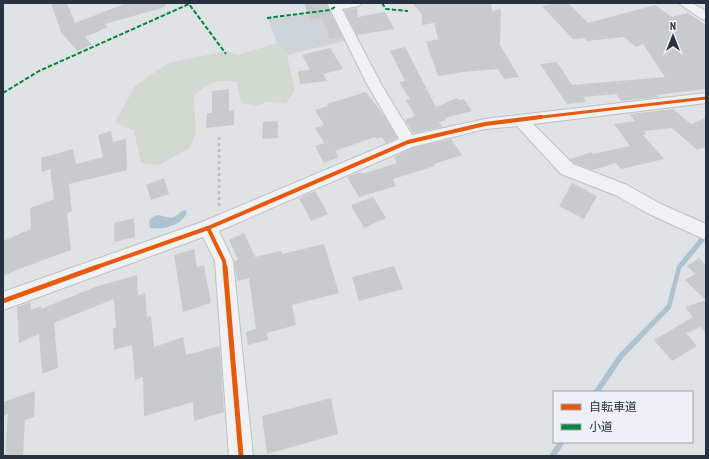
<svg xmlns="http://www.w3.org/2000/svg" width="709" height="459" font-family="'PT Sans Narrow','Noto Sans JP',sans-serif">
	<rect width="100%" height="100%" fill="#e0e3e5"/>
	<path fill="#ced3d8" d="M329,12L345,41L287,55L277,43L268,19Z"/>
	<path fill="#d2d9d0" d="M277,43L287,55L295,91L286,103L268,102L255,106L241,103L237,82C217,78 208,83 194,96L196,133L190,148L159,165L141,163L134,131L115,122L135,86L168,63L227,51L237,55Z"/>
	<path fill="#aec2d0" d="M185,210L187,212C182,226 163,230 150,228L149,221C158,209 163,220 174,217C178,215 180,211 185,210Z"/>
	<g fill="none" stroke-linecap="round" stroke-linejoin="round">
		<g fill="#aec2d0" fill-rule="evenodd">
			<path d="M704,233H706V239L681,269L671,308L623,358L600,392H593L619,354L667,305L677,266Z"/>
			<path d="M558,442H565L556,456H549Z"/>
		</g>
	</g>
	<g fill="#c8cbcd">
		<path d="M51,3H67L75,23L127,3H165V7L105,24L108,27L85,37L92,45L77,51L61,32Z"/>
		<path d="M304,3H326L342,37L330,39L322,18L310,20Z"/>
		<path d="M413,3H491L492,11L501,9L500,45L519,77L504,79L498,69L464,72L438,76L426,42L438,39L434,23L422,25V15Z"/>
		<path d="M558,3H568L588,23L655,5L672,17L688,13L706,25V89L656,95L659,97L621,101L616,94L583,97L586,102L567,104L540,64L557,62L572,85L665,77L643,44L636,47L624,37L587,41L585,38L573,39L542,6Z"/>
		<path d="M357,8L358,17L385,12L394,29L357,35L344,10Z"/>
		<path d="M405,47L436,107L457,98L459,100L464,99L472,111L445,118L446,120L439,122L442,127L413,133L405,120L415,116L406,100L410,99L399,82L405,81L390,51Z"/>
		<path d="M330,48L343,69L323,74L327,81L300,84L298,71L310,70L302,55Z"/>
		<path d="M229,89V111L234,110V125L206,128L207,113H212V91Z"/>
		<path d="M366,92L385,117L397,138L386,143L382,137L376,139L375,137L335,151L339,157L324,163L315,146L324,143L315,128L324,125L315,110L328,106L327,104Z"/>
		<path d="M673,109L691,124L706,118V147L697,150L672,128L644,131L646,134L643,135L664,159L621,169L616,163L593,170L574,163L570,159L592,152L593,154L630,146L614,124L635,121L630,114Z"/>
		<path d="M278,121V138L262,139L263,122Z"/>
		<path d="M111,131L113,142L126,139L127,170L69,184L72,211L67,213L71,250L24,267L3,276V241L31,229L30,208L54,199L50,169L42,172L41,158L73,149L76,164L103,157L98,135Z"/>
		<path d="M451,139L462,155L434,164L435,166L393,179L396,186L359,197L347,177L361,172L362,174L397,163L394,157L412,148Z"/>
		<path d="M164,178L169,194L151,200L146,185Z"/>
		<path d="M572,183L597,196L584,219L559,206Z"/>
		<path d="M315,191L328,214L311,221L299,198Z"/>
		<path d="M373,197L386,218L364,228L351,205Z"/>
		<path d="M134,218L135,237L114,242V223Z"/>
		<path d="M244,233L255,257L281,251L282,254L324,244L339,293L292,305L296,325L267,333L268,340L248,345L246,332L256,329L249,278L237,281L234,261L238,260L229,240Z"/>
		<path d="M194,249L197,267L204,265L211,303L183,312L174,255Z"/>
		<path d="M699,258L706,265V333L701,327L686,333L697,346L672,361L654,340L693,317L685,307L706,300L685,280L695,274L687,266Z"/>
		<path d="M394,266L403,289L359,301L352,277Z"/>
		<path d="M137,275L138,295L145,293L147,317L151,316L154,347L183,337L186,355L220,346L224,412L194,421L193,402L144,416L143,377L135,380L132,345L114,350L113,328L116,327L114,299L54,323L58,368L42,374L39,334L19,343L17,307L31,302V310L41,306V309L95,287Z"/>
		<path d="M35,391L34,417L25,420L23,456H5L8,414L3,416V402Z"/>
		<path d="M331,398L338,434L267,454L262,416Z"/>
	</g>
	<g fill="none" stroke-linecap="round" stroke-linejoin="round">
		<g stroke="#bec1c3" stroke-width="2">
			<g id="minor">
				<path d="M327,3H361L359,6L342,9L381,84L412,135L485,119L706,93V103L533,124L573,164L627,185L661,204L706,224V240L649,214L615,195L561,174L517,126L485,129L412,147L219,231L233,261L253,456H229L215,261L203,237L3,310V292L202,222L399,139L367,84Z"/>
				<path d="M678,3H692L706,11V20L702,19Z"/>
			</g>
		</g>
		<path stroke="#bfc2c5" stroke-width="2.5" stroke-dasharray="3 3" stroke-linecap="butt" d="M219,137V207"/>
		<use href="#minor" fill="#eff1f2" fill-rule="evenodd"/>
		<g stroke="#00873e" stroke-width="2" stroke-dasharray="4.5 2" stroke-linecap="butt">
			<path d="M382,3L386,9L408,11"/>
			<path d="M267,18L330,10L335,7"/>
			<path d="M3,93L39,71L189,4L226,54"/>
		</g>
		<g stroke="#edf1f5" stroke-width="5">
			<path id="cycleway-far2" d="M533,118L706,98"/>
		</g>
		<g stroke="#edf1f5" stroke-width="6">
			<g id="cycleway-far1">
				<path d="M208,228L224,261L225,268"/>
				<path d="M94,268L208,228L408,142L485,124L541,117"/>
			</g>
		</g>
		<g stroke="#edf1f5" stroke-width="8">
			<g id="cycleway">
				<path d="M225,267L241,456"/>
				<path d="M3,301L97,267"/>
			</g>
		</g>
		<use href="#cycleway-far2" stroke="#e8590c" stroke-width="3"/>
		<use href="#cycleway-far1" stroke="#e8590c" stroke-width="4"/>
		<use href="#cycleway" stroke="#e8590c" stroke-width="5"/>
	</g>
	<rect width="709" height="459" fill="none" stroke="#27323e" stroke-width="8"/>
	<rect x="553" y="391" width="140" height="52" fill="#edf1f5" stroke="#9ea5ac"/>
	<rect x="561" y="404" width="20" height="6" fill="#e8590c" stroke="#9ea5ac"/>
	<text x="589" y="411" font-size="12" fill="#27323e">自転車道</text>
	<rect x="561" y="424" width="20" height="6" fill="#00873e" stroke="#9ea5ac"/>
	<text x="589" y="431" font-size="12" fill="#27323e">小道</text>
	<g transform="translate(673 36)" stroke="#edf1f5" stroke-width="3" paint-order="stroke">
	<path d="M0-3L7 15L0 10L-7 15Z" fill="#27323e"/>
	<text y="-6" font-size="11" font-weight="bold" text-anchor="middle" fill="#27323e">N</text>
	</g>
</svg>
